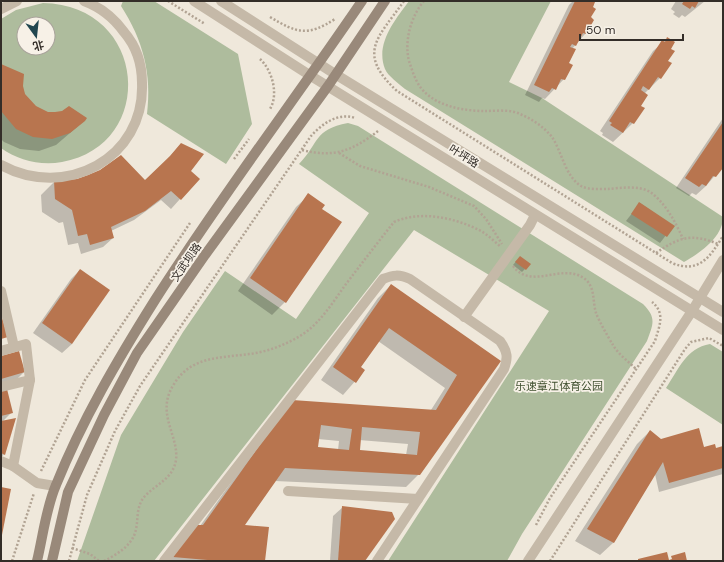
<svg xmlns="http://www.w3.org/2000/svg" width="724" height="562" font-family="'DM Sans','Noto Sans SC',sans-serif">
	<rect width="100%" height="100%" fill="#efe8db"/>
	<g fill="#aebc9d" fill-rule="evenodd">
		<path d="M123,1H154L238,54L252,124L226,164L147,114C152,74 143,40 121,6Z"/>
		<path d="M409,1H551L509,82L542,98L723,217C723,237 700,253 684,262L405,89C399,84 388,76 385,69C375,44 395,20 409,1Z"/>
		<path d="M43,3C148,5 158,145 62,162C40,166 18,160 1,148V19L16,10ZM24,24H48V48H24Z"/>
		<path d="M348,123L358,126L643,304C657,318 653,324 647,341L522,534L507,561H388L549,311L414,230L154,561H77L121,435L183,332L225,271L296,319L369,213L299,164C320,142 313,130 348,123Z"/>
		<path d="M710,344L723,352V425L666,388C679,369 686,348 710,344Z"/>
	</g>
	<g fill="#0003" fill-rule="evenodd">
		<path d="M573,1L594,3L590,18L593,20L585,34L572,49L564,79L545,99L542,98L539,102L525,95L569,5Z"/>
		<path d="M676,1H705L685,17L682,15L679,18L673,14L675,12L671,9Z"/>
		<path d="M667,39L669,49L660,78L644,94L633,123L613,142L602,135L603,133L600,131L653,51Z"/>
		<path d="M1,66L22,86L25,95L35,107L77,127L56,145L39,151L20,149L4,142L1,139Z"/>
		<path d="M723,118V166L706,186L696,195L692,193L689,196L676,188Z"/>
		<path d="M181,144L190,171L180,199L171,209L161,200L134,220L111,231L113,238L103,247L81,254L78,243L68,245L63,222L59,223L42,212L41,195L54,182L144,181L155,173Z"/>
		<path d="M309,195L285,302L272,315L238,291L296,207Z"/>
		<path d="M640,203L673,226L660,243L626,221Z"/>
		<path d="M517,260L525,269L522,272L513,265Z"/>
		<path d="M80,270L72,344L62,353L33,333L71,279Z"/>
		<path d="M391,285L499,361L419,474L406,487L275,481L243,526L264,561H167L200,526L280,414L431,410L445,388L378,341L360,368L364,371L343,395L321,380L378,298ZM318,439L339,441L338,450L317,448ZM359,440L408,444L406,455L359,451Z"/>
		<path d="M1,357L24,372L11,385L1,387Z"/>
		<path d="M1,392L12,412L3,421L4,454L1,458Z"/>
		<path d="M650,431L660,440L703,448L716,449L723,447V474L659,492L655,474L613,543L600,555L575,541L637,444Z"/>
		<path d="M343,507L364,561H330L333,516Z"/>
	</g>
	<g fill="#b8754f" fill-rule="evenodd">
		<path d="M575,1L595,2L593,7L596,9L591,17L594,20L586,34L583,33L576,46L572,44L570,47L576,49L569,63L573,65L565,80L561,79L556,90L552,88L549,92L534,85Z"/>
		<path d="M684,1H699L695,8L692,6L690,9L682,4Z"/>
		<path d="M667,37L675,42L671,49L675,51L668,61L672,63L661,79L658,77L649,90L643,86L641,90L648,95L641,106L645,108L634,124L630,122L623,133L610,125L612,123L609,121L662,40L665,42Z"/>
		<path d="M1,64L24,74L23,86L25,94L36,106L48,112H55L62,111L69,106L87,118L85,121L70,133L52,139L33,137L16,129L1,111Z"/>
		<path d="M723,122V168L716,177L713,176L706,186L702,184L699,187L685,178Z"/>
		<path d="M181,143L204,154L191,171L200,179L181,200L171,191L145,211L111,227L114,238L90,245L87,234L78,236L72,210L55,199L54,181L77,179L88,175L100,170L121,155L145,180L170,156Z"/>
		<path d="M308,193L325,205L322,209L342,222L286,303L250,278Z"/>
		<path d="M639,202L675,226L667,237L631,214Z"/>
		<path d="M520,256L531,264L526,270L515,262Z"/>
		<path d="M80,269L110,290L72,344L42,323Z"/>
		<path d="M391,284L501,361L420,475L285,468L245,525L269,527L265,561H219L173,557L195,525H203L292,400L436,410L457,375L389,328L361,367L365,370L356,383L333,367ZM321,425L352,429L349,450L318,447ZM362,427L420,432L417,455L360,450Z"/>
		<path d="M1,314L8,337L1,339Z"/>
		<path d="M19,351L25,372L1,379V356Z"/>
		<path d="M7,389L13,413L1,416V391Z"/>
		<path d="M16,418L5,455L1,453V421Z"/>
		<path d="M699,428L704,447L715,444L716,448L723,446V468L669,483L663,462L614,543L587,529L650,430L661,439Z"/>
		<path d="M1,487L11,489L2,535H1Z"/>
		<path d="M342,506L392,512L395,519L365,561H338Z"/>
		<path d="M667,552L669,560L672,559L671,556L685,552L687,561H638V559Z"/>
	</g>
	<g fill="none" stroke-linecap="round" stroke-linejoin="round">
		<g stroke="#b1a393" stroke-width="2.5" stroke-dasharray="2 2" stroke-linecap="butt">
			<path d="M168,1L205,24"/>
			<path d="M404,1C378,38 356,53 397,91L672,263C699,274 710,257 723,236"/>
			<path d="M424,1C411,16 404,41 409,61C412,70 415,80 421,88C435,106 463,111 485,111C496,111 510,109 520,114C532,119 544,127 552,137C562,152 565,176 581,186C588,190 600,189 608,189C620,188 639,185 650,192C665,202 676,223 683,239"/>
			<path d="M270,17C297,33 307,37 335,19"/>
			<path d="M260,59C272,70 279,94 270,109"/>
			<path d="M302,150C334,158 352,151 378,131"/>
			<path d="M339,153L360,166L429,187L474,206L486,219L502,244"/>
			<path d="M234,159L249,139"/>
			<path d="M656,253C679,237 692,233 718,244"/>
			<path d="M513,266C531,290 560,264 582,277C596,285 592,300 596,313C599,321 608,337 613,345C618,354 629,362 636,369"/>
			<path d="M41,471L85,380L190,223"/>
			<path d="M536,525L550,498L655,341C659,327 666,313 652,302"/>
			<path d="M72,548L90,554L99,561"/>
			<path d="M12,561L34,493"/>
			<path d="M69,561L87,495L115,431L140,386L311,136C322,124 338,112 355,118"/>
			<path d="M104,561C116,555 131,546 135,533C139,521 135,507 145,496C156,484 173,479 176,460C179,435 155,413 174,384C191,356 221,358 249,354C267,352 285,345 300,336C320,324 333,302 346,284C362,263 378,242 394,222C421,210 456,218 481,231C488,235 495,242 501,247"/>
			<path d="M550,561L685,349L691,342L709,338L723,346"/>
		</g>
		<g stroke="#c5b9a8" stroke-width="10">
			<path d="M1,9L17,1"/>
			<path d="M1,165C65,200 145,159 142,83C142,64 136,46 124,32C114,18 100,7 84,1"/>
			<path d="M1,291L14,347"/>
			<path d="M464,317L530,225L535,215"/>
			<path d="M1,351L26,344L30,380L13,466"/>
			<path d="M1,387L30,380"/>
			<path d="M288,491L418,499"/>
			<path d="M164,561L383,279C393,275 399,274 410,279L500,341C508,352 508,358 504,369L377,561"/>
		</g>
		<g stroke="#c5b9a8" stroke-width="10">
			<path d="M194,1L311,76L723,330"/>
			<path d="M221,1L335,74L723,312"/>
			<path d="M1,461L13,466L37,483L55,486"/>
			<path d="M528,561L692,311L723,260"/>
		</g>
		<g stroke="#99897a" stroke-width="10">
			<path d="M37,561C43,536 46,508 56,485C82,420 118,359 155,300C220,198 294,101 362,1"/>
			<path d="M52,561L68,492L104,415L137,353L205,255L328,86L385,1"/>
		</g>
	</g>
	<g text-anchor="middle" dominant-baseline="central" stroke-width="3.5" stroke-linejoin="round" paint-order="stroke">
		<g font-size="11" fill="#332d28" stroke="#f7f1e7">
			<text transform="translate(464 156) rotate(32)">叶坪路</text>
			<text transform="translate(186 262) rotate(-55)">文武坝路</text>
		</g>
		<g font-size="11" fill="#3f4f2e" stroke="#f7f1e7">
			<text x="559" y="386">乐速章江体育公园</text>
		</g>
	</g>
	<rect width="724" height="562" fill="none" stroke="#332d28" stroke-width="4"/>
	<g transform="translate(36 36) rotate(165)"><circle r="19" fill="#f7f1e7" stroke="#a9a39b"/>
	<path d="M0-3L7 15L0 10L-7 15Z" fill="#224750"/>
	<text y="-6" font-size="11" font-weight="bold" text-anchor="middle" fill="#332d28">北</text>
	</g>
	<path d="M580 34v6h103v-6" fill="none" stroke="#332d28" stroke-width="2"/>
	<text x="586" y="34" font-size="12" fill="#332d28" stroke="#f7f1e7" stroke-width="3" paint-order="stroke">50 m</text>
</svg>
